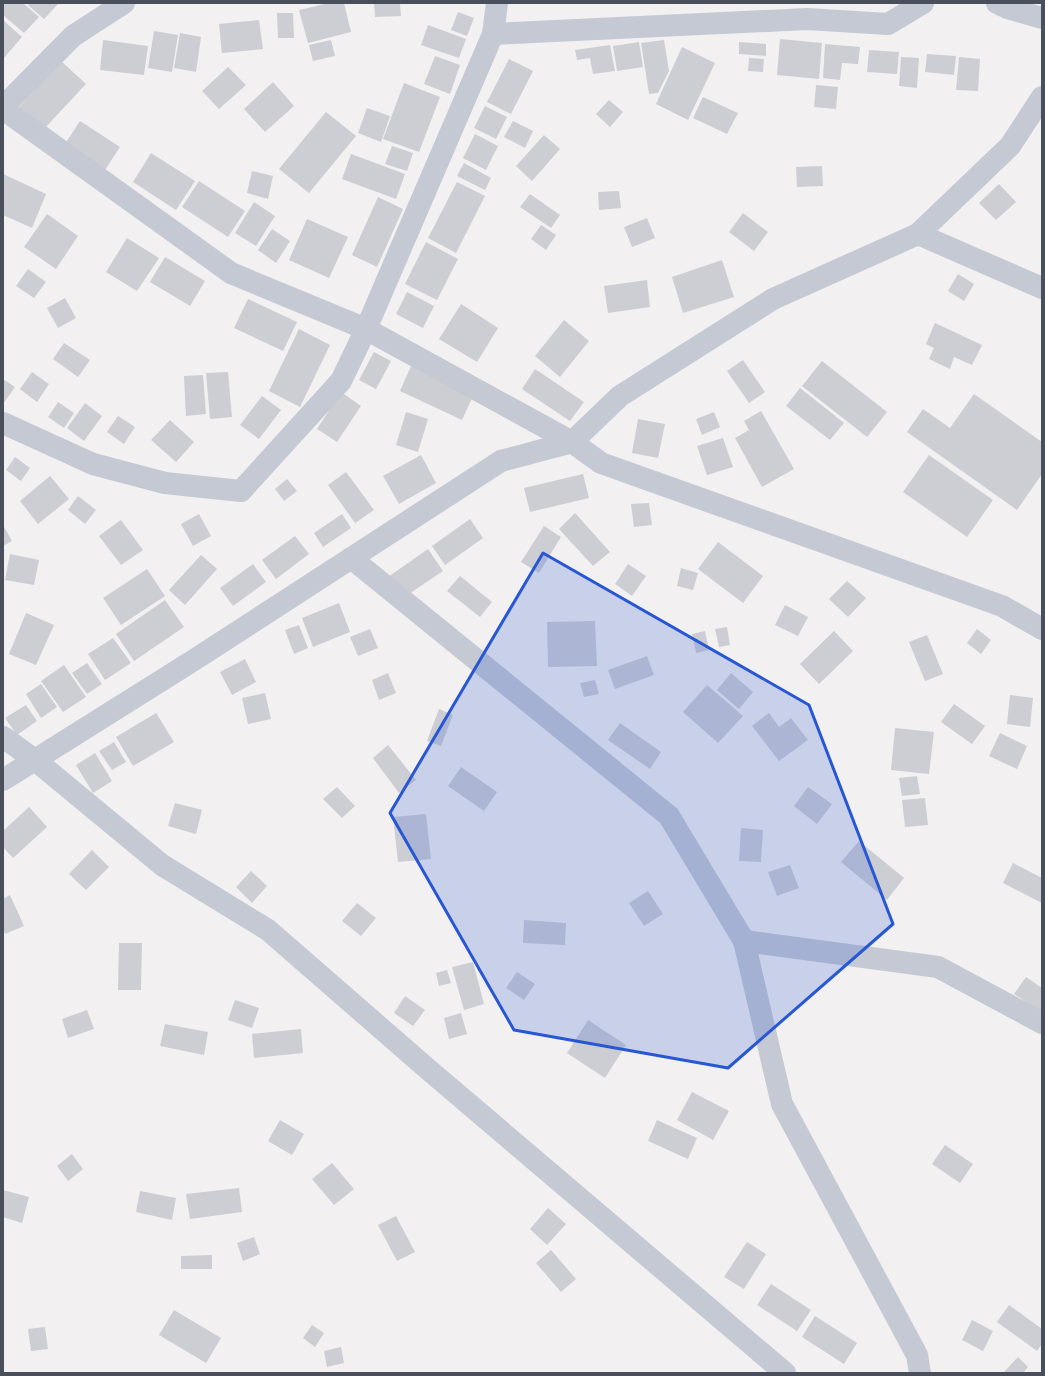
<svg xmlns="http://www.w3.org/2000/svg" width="1045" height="1376" font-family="Roboto,sans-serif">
	<rect width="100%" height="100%" fill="#f2f0f0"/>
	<g fill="#cdced4">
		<path d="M3,3H23L39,17L24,33L3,15Z"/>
		<path d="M29,3H59L44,19L28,5Z"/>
		<path d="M329,3H344L351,32L308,43L299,10Z"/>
		<path d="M374,3H400L401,16L375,17Z"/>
		<path d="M458,12L474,18L467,36L451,30Z"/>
		<path d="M277,13H293L294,38H278Z"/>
		<path d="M3,20L22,37L3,59Z"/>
		<path d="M259,20L263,49L222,53L219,24Z"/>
		<path d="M428,25L466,39L459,58L421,45Z"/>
		<path d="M154,31L178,35L172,72L148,68Z"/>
		<path d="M180,33L201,37L196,72L174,68Z"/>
		<path d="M780,39L822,43L819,79L777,75Z"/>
		<path d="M103,40L148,46L144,75L100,70Z"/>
		<path d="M331,40L335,56L313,61L309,45Z"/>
		<path d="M664,40L669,71L658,93L649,94L641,43Z"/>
		<path d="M639,42L643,67L617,71L613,46Z"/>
		<path d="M739,42L766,44V56L739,54Z"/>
		<path d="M825,44L860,47L858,64L842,63L840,80L823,78Z"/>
		<path d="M610,45L615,71L593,74L590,58L577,60L575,50Z"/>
		<path d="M682,47L715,63L688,120L656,104Z"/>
		<path d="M869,50L899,52L897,74L867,72Z"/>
		<path d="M927,54L956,56L954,75L925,72Z"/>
		<path d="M435,56L460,65L450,94L424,84Z"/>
		<path d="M901,57L919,58L917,88L899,86Z"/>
		<path d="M959,57L980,59L978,91L956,90Z"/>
		<path d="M749,58L764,59L763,72L748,71Z"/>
		<path d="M509,59L533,71L511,114L487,102Z"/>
		<path d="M61,61L86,84L43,130L19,107Z"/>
		<path d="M228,67L246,85L219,109L202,91Z"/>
		<path d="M273,82L294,106L265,132L244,109Z"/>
		<path d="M404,83L440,97L419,152L383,139Z"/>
		<path d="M816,85L838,87L836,109L814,107Z"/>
		<path d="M703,97L738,113L727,134L693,118Z"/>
		<path d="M609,100L623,112L610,127L596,114Z"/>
		<path d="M485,106L507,117L496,139L474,128Z"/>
		<path d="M367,108L390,116L381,142L358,133Z"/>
		<path d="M326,112L356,136L309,193L279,169Z"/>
		<path d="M80,121L120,147L103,173L63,147Z"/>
		<path d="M513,121L533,131L525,148L504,137Z"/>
		<path d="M475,134L498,146L486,170L463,158Z"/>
		<path d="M544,135L560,149L532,181L516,166Z"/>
		<path d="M392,146L413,153L407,171L385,164Z"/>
		<path d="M151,153L195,181L176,210L133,182Z"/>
		<path d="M351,154L405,174L396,199L342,179Z"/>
		<path d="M464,163L491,178L485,190L457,176Z"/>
		<path d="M822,166L823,186L797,187L796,167Z"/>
		<path d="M252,171L273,176L268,199L247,193Z"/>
		<path d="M3,174L46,194L32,228L3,215Z"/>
		<path d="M199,181L245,211L228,237L182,207Z"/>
		<path d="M457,182L485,196L456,253L428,238Z"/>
		<path d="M999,184L1016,202L996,220L979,203Z"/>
		<path d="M619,191L621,208L599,210L598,192Z"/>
		<path d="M530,194L560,215L551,228L520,207Z"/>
		<path d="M378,197L403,209L377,267L352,255Z"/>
		<path d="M254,202L275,216L256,246L235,233Z"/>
		<path d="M743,213L768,232L754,251L729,232Z"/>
		<path d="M47,214L78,236L56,269L24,247Z"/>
		<path d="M647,218L655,238L632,247L624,227Z"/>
		<path d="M307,219L348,237L329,278L289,260Z"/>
		<path d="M541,225L556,235L546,250L531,239Z"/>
		<path d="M272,229L290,241L276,263L258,250Z"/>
		<path d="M127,238L159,258L137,291L106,272Z"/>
		<path d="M426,242L458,259L437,300L405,284Z"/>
		<path d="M165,257L205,281L190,306L150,282Z"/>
		<path d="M722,260L734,297L683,313L672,277Z"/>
		<path d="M28,269L46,282L34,298L16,286Z"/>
		<path d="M958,274L974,284L964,301L948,291Z"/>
		<path d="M647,280L650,307L608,313L604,286Z"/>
		<path d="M407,292L434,306L423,328L396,314Z"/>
		<path d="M65,298L76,318L58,328L47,308Z"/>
		<path d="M248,299L297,322L283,351L234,328Z"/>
		<path d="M461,304L498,328L477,362L439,339Z"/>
		<path d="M564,320L589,341L560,377L535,356Z"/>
		<path d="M935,323L982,345L972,365L954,357L950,369L929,359L934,348L926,344Z"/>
		<path d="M299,329L330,345L300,407L269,391Z"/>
		<path d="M64,343L90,360L78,377L53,359Z"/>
		<path d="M374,352L391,361L376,389L359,380Z"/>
		<path d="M743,360L765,392L749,403L727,371Z"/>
		<path d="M822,361L887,412L867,437L802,386Z"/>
		<path d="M411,366L473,396L462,420L400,391Z"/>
		<path d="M535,369L584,402L570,421L522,389Z"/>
		<path d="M32,372L49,384L37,402L20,389Z"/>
		<path d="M228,372L232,417L210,419L206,373Z"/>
		<path d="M203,375L206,414L186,416L184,376Z"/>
		<path d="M3,379L15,387L3,404Z"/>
		<path d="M800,388L844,423L830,440L786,406Z"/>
		<path d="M341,392L361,406L337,442L317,429Z"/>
		<path d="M974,394L1042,442V474L1017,510L907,432L923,409L950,428Z"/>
		<path d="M262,396L281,410L259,439L240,425Z"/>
		<path d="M58,402L74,413L64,428L48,417Z"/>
		<path d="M85,403L102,416L84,441L67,428Z"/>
		<path d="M761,411L794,469L762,487L735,438L749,430L744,421Z"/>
		<path d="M406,412L428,419L418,452L396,445Z"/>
		<path d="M714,412L720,427L702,435L696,419Z"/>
		<path d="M118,416L135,427L124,444L107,432Z"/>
		<path d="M638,419L665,424L658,458L632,453Z"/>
		<path d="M170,420L194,442L176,462L151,440Z"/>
		<path d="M723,438L733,467L707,475L697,446Z"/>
		<path d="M421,455L436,483L399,504L383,476Z"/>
		<path d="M929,455L993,500L967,537L903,492Z"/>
		<path d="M15,457L30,468L21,481L6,470Z"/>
		<path d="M346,472L374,510L355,523L328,485Z"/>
		<path d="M583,474L589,498L530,512L524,488Z"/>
		<path d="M50,476L69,499L38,524L20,501Z"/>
		<path d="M287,479L297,491L284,501L275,489Z"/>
		<path d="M78,496L96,510L85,524L68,510Z"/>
		<path d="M649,503L652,525L634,527L631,504Z"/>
		<path d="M575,513L610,552L593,566L559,529Z"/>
		<path d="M199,514L211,536L193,546L181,524Z"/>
		<path d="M342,514L351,528L323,547L314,533Z"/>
		<path d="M470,519L483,538L445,565L432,546Z"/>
		<path d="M121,520L143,550L121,565L99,536Z"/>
		<path d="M3,525L12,541L3,546Z"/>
		<path d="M544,526L561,537L539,573L521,562Z"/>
		<path d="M295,536L309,554L276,579L262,560Z"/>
		<path d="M718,542L763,576L743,603L698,569Z"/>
		<path d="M428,549L443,571L403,598L388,577Z"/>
		<path d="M10,554L39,560L34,585L5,580Z"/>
		<path d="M201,555L217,569L185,605L169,590Z"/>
		<path d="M253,564L266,582L233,606L220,588Z"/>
		<path d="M628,564L646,576L632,596L615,584Z"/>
		<path d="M681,568L698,573L693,590L677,586Z"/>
		<path d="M147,569L165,596L121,625L103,598Z"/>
		<path d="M460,576L492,602L480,617L447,591Z"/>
		<path d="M847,581L866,598L848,617L829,599Z"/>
		<path d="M165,600L184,627L134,661L116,634Z"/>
		<path d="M339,603L350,632L313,647L302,618Z"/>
		<path d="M785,605L808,617L798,636L775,625Z"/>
		<path d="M26,613L54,625L36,665L9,654Z"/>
		<path d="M595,621L597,666L548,667L547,622Z"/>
		<path d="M299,625L308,648L294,654L285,630Z"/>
		<path d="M727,627L730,645L719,647L715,629Z"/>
		<path d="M370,629L378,648L358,656L350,637Z"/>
		<path d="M977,629L991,640L981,654L967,643Z"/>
		<path d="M705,631L709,650L696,653L692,634Z"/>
		<path d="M834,631L853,651L819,684L800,664Z"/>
		<path d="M927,635L943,674L925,681L909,642Z"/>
		<path d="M113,638L131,663L105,680L88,654Z"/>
		<path d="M647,656L654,675L615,689L608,670Z"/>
		<path d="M245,659L256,682L232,695L220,672Z"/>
		<path d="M87,663L102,684L87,694L72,673Z"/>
		<path d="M64,665L86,697L63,712L41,681Z"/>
		<path d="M388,673L396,693L379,700L372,680Z"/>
		<path d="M731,673L753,692L739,709L717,690Z"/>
		<path d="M595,680L599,694L584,697L580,683Z"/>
		<path d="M41,684L57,707L41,718L26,694Z"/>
		<path d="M707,685L743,716L718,743L683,712Z"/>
		<path d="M265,693L271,719L248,724L242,698Z"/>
		<path d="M1010,695L1033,698L1030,727L1007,724Z"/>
		<path d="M954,704L985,726L972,744L941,722Z"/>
		<path d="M26,705L37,721L17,735L5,718Z"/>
		<path d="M439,709L453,715L441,746L427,741Z"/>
		<path d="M156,713L174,742L133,766L116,737Z"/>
		<path d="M769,713L779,727L791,718L808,740L779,761L752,726Z"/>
		<path d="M620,723L661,752L650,769L608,740Z"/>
		<path d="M895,728L934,732L929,774L891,770Z"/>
		<path d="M1000,733L1027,746L1017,769L989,756Z"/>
		<path d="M114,742L126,762L112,770L99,751Z"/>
		<path d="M388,745L416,780L399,793L373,758Z"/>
		<path d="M95,753L112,781L93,793L76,765Z"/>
		<path d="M461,767L497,792L484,811L448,786Z"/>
		<path d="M917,776L920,794L902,796L899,778Z"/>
		<path d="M337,787L355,806L342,818L323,799Z"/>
		<path d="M808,787L832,804L817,824L794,806Z"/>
		<path d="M925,798L928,825L905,827L902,800Z"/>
		<path d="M175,803L202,810L196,834L168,826Z"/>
		<path d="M29,807L47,827L13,858L3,847V831Z"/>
		<path d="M426,814L431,859L398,862L393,817Z"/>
		<path d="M741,828L763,830L761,862L739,861Z"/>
		<path d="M859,841L904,878L887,900L841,862Z"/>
		<path d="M92,850L109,867L86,890L69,874Z"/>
		<path d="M1013,863L1042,878V903L1003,883Z"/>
		<path d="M790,865L799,888L777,896L768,872Z"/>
		<path d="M251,871L267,886L252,903L236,887Z"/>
		<path d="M648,891L663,914L644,926L629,903Z"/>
		<path d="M10,895L24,926L5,934L3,928V899Z"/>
		<path d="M357,903L376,918L361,936L342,921Z"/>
		<path d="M524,920L566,923L565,945L523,943Z"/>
		<path d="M119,943H142L141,990H118Z"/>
		<path d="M473,962L484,1004L464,1010L452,967Z"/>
		<path d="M447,970L451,983L439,986L436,973Z"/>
		<path d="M517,972L535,984L524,1000L506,988Z"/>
		<path d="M1026,977L1042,988V1013L1014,994Z"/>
		<path d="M405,996L425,1010L413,1026L394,1013Z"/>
		<path d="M235,1000L259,1008L252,1028L228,1020Z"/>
		<path d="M87,1010L94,1029L68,1038L62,1019Z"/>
		<path d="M461,1013L467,1034L449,1039L444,1018Z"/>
		<path d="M588,1020L626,1045L605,1078L567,1053Z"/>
		<path d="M165,1024L208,1032L204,1055L160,1046Z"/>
		<path d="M301,1029L303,1053L254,1058L252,1034Z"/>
		<path d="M692,1092L729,1111L713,1140L677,1120Z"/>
		<path d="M280,1120L304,1134L292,1155L268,1141Z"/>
		<path d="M657,1120L697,1138L688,1159L648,1141Z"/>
		<path d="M945,1145L973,1164L960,1183L932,1164Z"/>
		<path d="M72,1154L83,1169L68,1181L57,1166Z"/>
		<path d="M332,1163L354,1189L334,1205L312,1179Z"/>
		<path d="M239,1188L242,1212L190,1219L186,1194Z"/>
		<path d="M3,1190L29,1197L22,1223L3,1217Z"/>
		<path d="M140,1191L176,1198L172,1220L136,1212Z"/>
		<path d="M548,1208L566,1224L547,1245L530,1229Z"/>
		<path d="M396,1216L415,1252L397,1261L378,1225Z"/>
		<path d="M254,1237L260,1254L243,1261L237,1243Z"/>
		<path d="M747,1242L766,1254L744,1289L724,1277Z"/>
		<path d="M551,1250L576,1279L561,1292L536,1263Z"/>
		<path d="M212,1255V1269H181V1256Z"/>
		<path d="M771,1284L811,1310L797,1331L757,1305Z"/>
		<path d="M1009,1305L1042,1329V1344L1037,1351L997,1322Z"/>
		<path d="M174,1310L221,1338L206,1363L159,1335Z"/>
		<path d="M815,1316L857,1343L844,1364L802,1337Z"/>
		<path d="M972,1320L993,1331L983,1351L962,1340Z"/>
		<path d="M312,1325L324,1333L315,1347L303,1338Z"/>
		<path d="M45,1327L48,1349L31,1351L28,1329Z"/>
		<path d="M341,1347L344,1363L327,1367L324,1351Z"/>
		<path d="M1018,1357L1028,1367L1023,1373H1005L1004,1372Z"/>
	</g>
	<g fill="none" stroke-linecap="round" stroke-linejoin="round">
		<g stroke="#c4c9d3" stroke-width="22">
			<path d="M997,3L1007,8L1042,18"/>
			<path d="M493,34L807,19L888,24L923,3"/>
			<path d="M3,107L73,36L124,3"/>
			<path d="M3,109L231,273L366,329L572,442L601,463L1002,606L1042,629"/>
			<path d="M918,234L1042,288"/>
			<path d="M3,423L93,464L165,483L241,491L341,381L366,329L493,34L497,3"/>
			<path d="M351,558L669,816L744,941L782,1104L917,1355L920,1373"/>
			<path d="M3,737L35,760L162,865L268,930L430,1071L785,1373"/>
			<path d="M3,780L194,660L501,461L572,442L620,396L773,299L918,234L1010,146L1042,97"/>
			<path d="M744,941L938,967L1042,1023"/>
		</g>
	</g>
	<path fill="#2857d3" fill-opacity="0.2" stroke="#2857d3" stroke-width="3" stroke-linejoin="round" d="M543,553L809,705L893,924L728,1068L514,1030L390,813Z"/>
	<rect width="1045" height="1376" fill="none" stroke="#49505b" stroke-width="8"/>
</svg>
